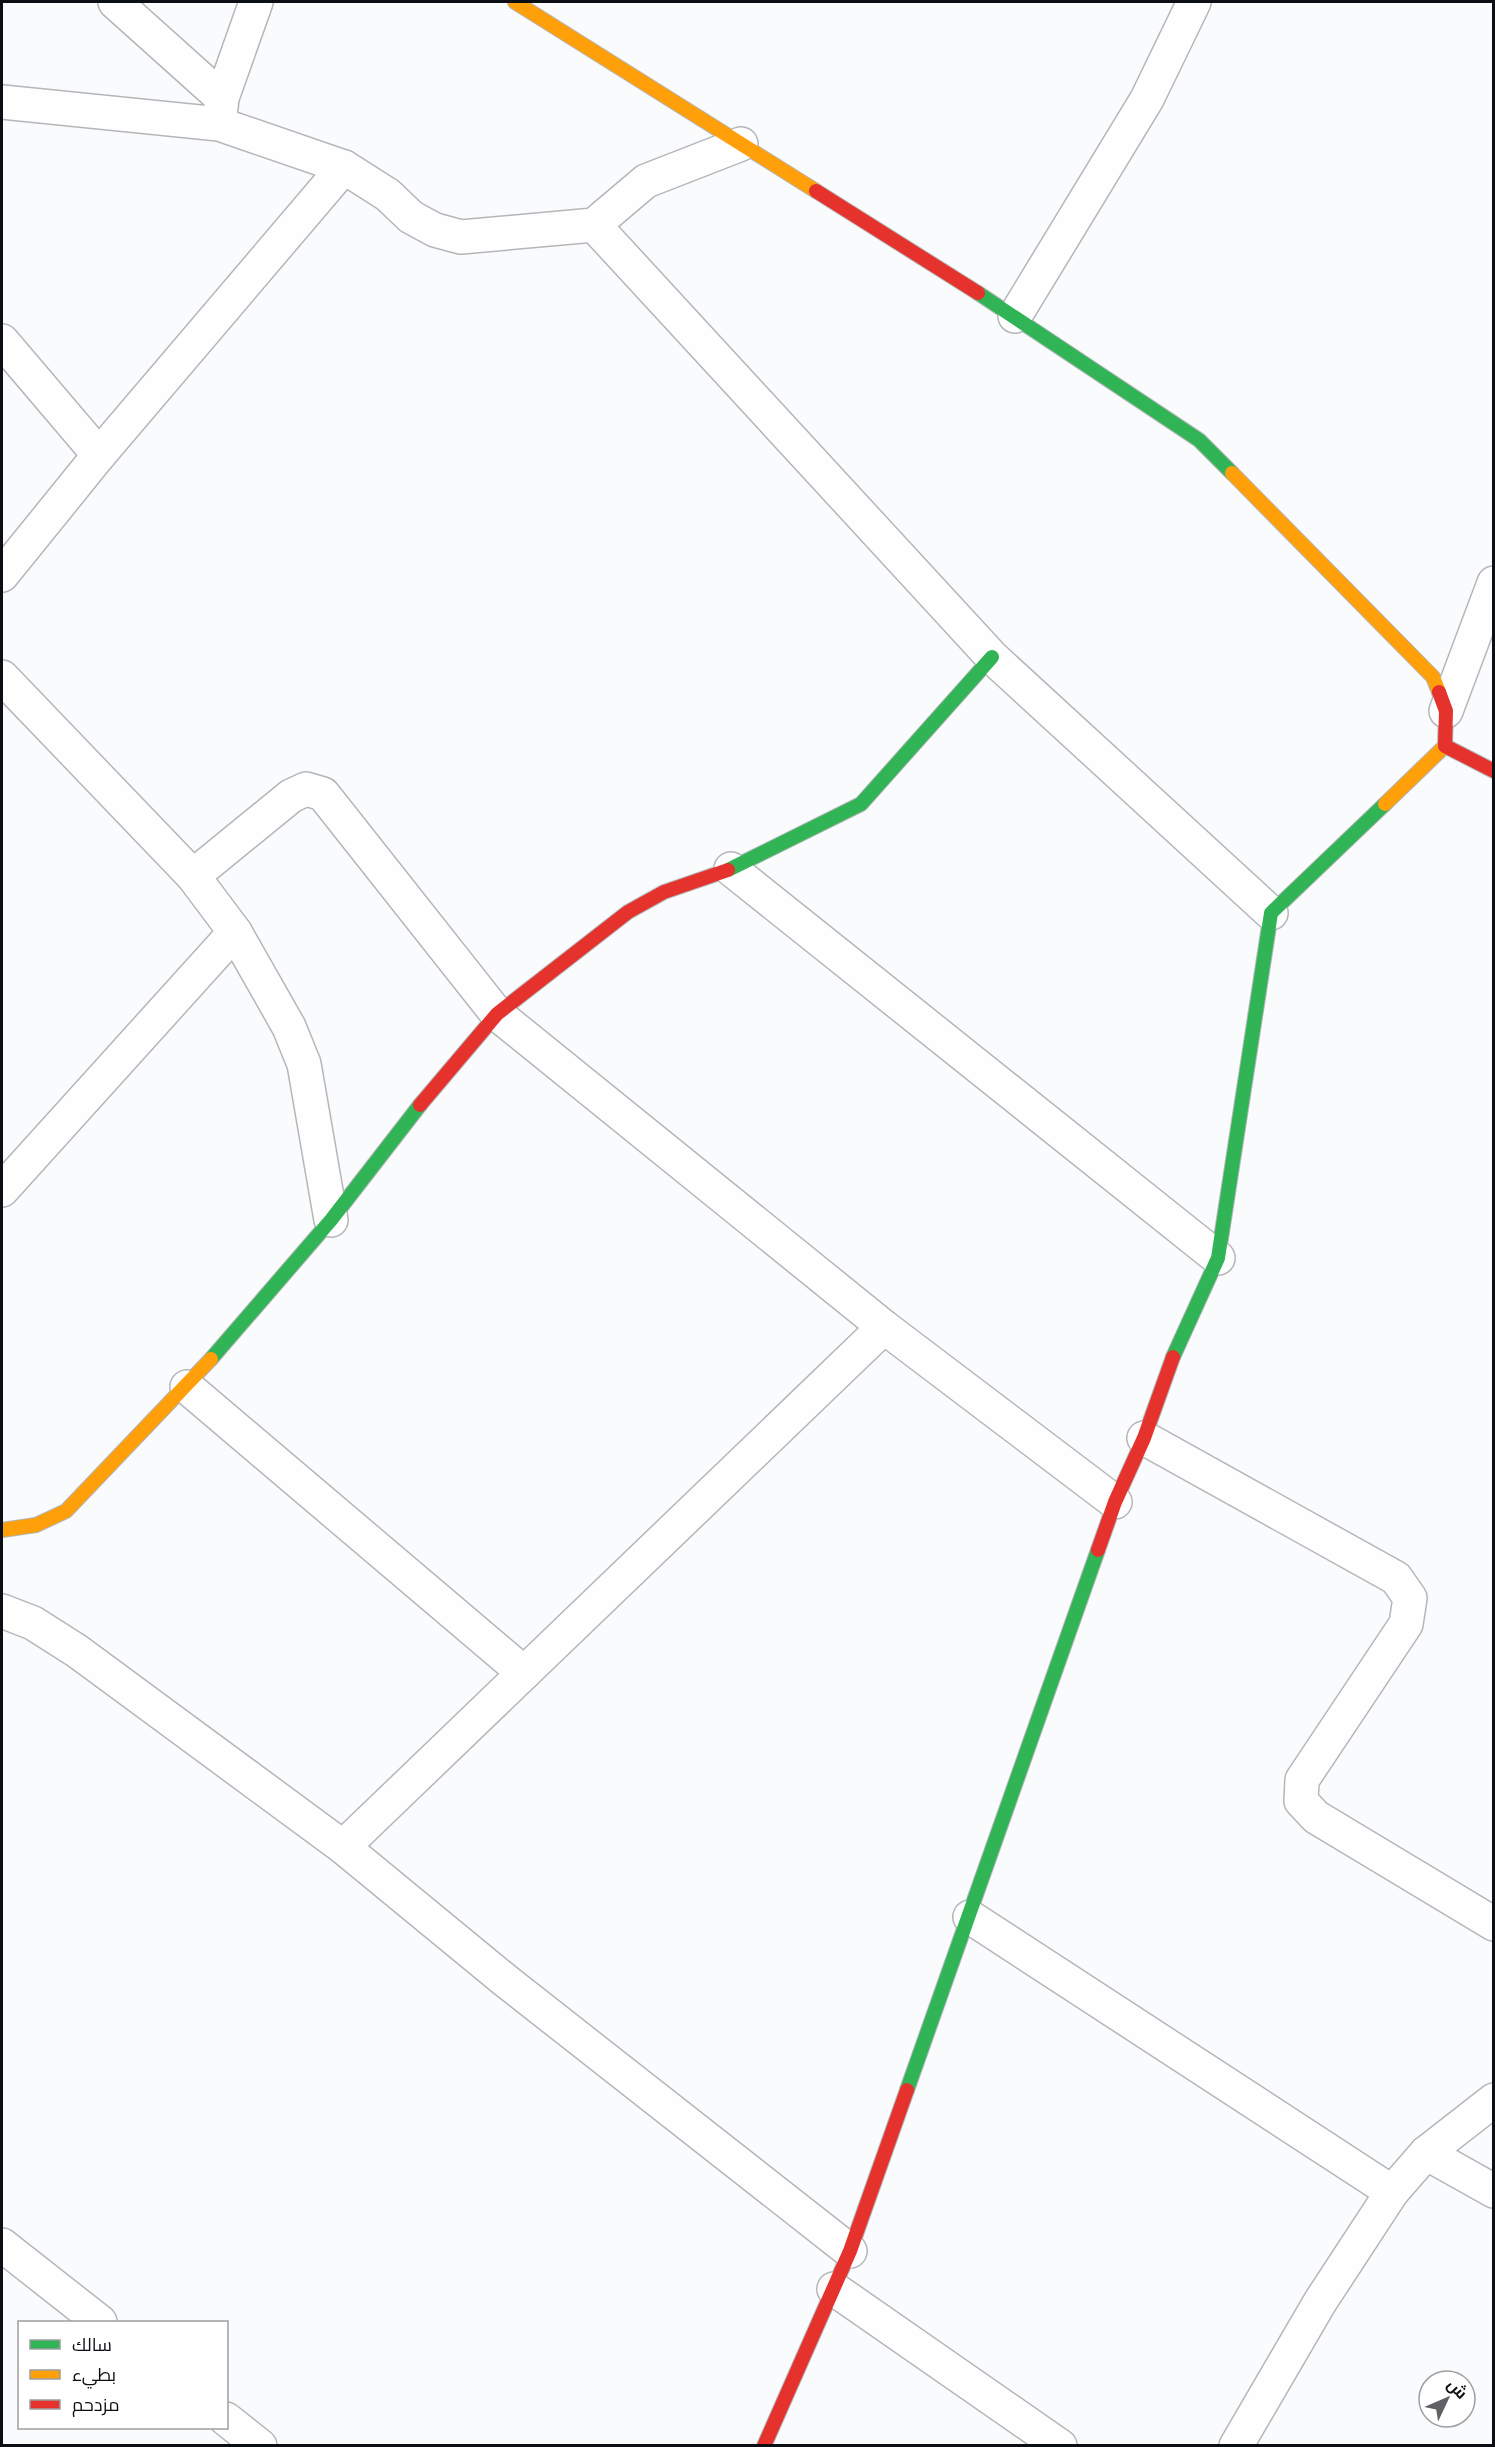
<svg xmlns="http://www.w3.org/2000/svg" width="1495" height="2447" font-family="Inter,Cairo,sans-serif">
	<rect width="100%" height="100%" fill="#fafbfc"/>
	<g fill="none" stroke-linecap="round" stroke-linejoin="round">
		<g stroke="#b4b6b9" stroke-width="36">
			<g id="street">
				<path d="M115,2L222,98"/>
				<path d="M2,102L219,124L344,167L388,195L411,217L435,230L461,237L594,225L646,181L741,144"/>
				<path d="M220,117L222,98L256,2"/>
				<path d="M594,225L992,657L1271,913"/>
				<path d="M1015,316L1147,99L1194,2"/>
				<path d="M2,341L99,455"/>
				<path d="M2,575L99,455L344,167"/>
				<path d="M2,677L193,876L235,932L289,1027L304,1064L331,1220"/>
				<path d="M1446,711L1494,583"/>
				<path d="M731,869L1218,1258"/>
				<path d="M193,876L291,796L306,789L323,794L497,1014L884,1327L1115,1502"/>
				<path d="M2,1190L235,932"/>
				<path d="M187,1387L524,1673"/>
				<path d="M1144,1438L1396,1578L1410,1598L1406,1624L1302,1780L1301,1801L1316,1817L1494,1924"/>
				<path d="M2,1611L33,1623L77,1651L343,1847L506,1981L850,2251"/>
				<path d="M343,1847L884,1327"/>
				<path d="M970,1917L1392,2192"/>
				<path d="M1426,2153L1494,2191"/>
				<path d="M2,2245L100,2322"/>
				<path d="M834,2289L1060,2446"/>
				<path d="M226,2419L260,2446"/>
				<path d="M1236,2446L1320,2302L1392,2192L1426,2153L1494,2100"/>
			</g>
		</g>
		<g stroke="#b4b6b9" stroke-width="16">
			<g id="fast">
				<path d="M978,293L1199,440L1232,473"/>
				<path d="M728,870L861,804L992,657"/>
				<path d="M1173,1357L1218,1258L1271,913L1385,804"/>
				<path d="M211,1359L331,1220L420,1105"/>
				<path d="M907,2090L1098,1550"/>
			</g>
		</g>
		<g stroke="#b4b6b9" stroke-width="16">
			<g id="slow">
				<path d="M515,2L816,191"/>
				<path d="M1232,473L1433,677L1439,692"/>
				<path d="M1385,804L1445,746"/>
				<path d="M2,1530L36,1525L66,1511L211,1359"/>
			</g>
		</g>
		<g stroke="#b4b6b9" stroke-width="16">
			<g id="jam">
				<path d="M816,191L978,293"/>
				<path d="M1439,692L1446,711L1445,746L1494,771"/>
				<path d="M420,1105L497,1014L628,912L664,892L728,870"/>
				<path d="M1098,1550L1115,1502L1144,1438L1173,1357"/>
				<path d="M764,2446L850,2251L907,2090"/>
			</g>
		</g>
		<use href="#street" stroke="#fefeff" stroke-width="33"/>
		<use href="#fast" stroke="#30b455" stroke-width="14"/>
		<use href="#slow" stroke="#ff9f0a" stroke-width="14"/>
		<use href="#jam" stroke="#e5322d" stroke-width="14"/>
	</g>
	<rect width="1495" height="2447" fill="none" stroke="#0b0e12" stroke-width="6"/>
	<rect x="18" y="2321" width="210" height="108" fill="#ffffff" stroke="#9d9fa0" stroke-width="1.5"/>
	<rect x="30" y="2340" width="30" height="9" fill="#30b455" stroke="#9d9fa0" stroke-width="1.5"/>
	<text x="72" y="2351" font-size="18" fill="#0b0e12">سالك</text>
	<rect x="30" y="2370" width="30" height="9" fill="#ff9f0a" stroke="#9d9fa0" stroke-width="1.5"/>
	<text x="72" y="2381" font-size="18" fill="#0b0e12">بطيء</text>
	<rect x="30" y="2400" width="30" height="9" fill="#e5322d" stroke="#9d9fa0" stroke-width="1.5"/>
	<text x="72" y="2411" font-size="18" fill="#0b0e12">مزدحم</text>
	<g transform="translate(1447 2399) rotate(46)"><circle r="28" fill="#ffffff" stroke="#9d9fa0" stroke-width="1.5"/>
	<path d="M0-4.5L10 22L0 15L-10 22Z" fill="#5f6164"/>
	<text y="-9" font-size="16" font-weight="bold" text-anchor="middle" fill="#0b0e12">ش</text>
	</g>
</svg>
